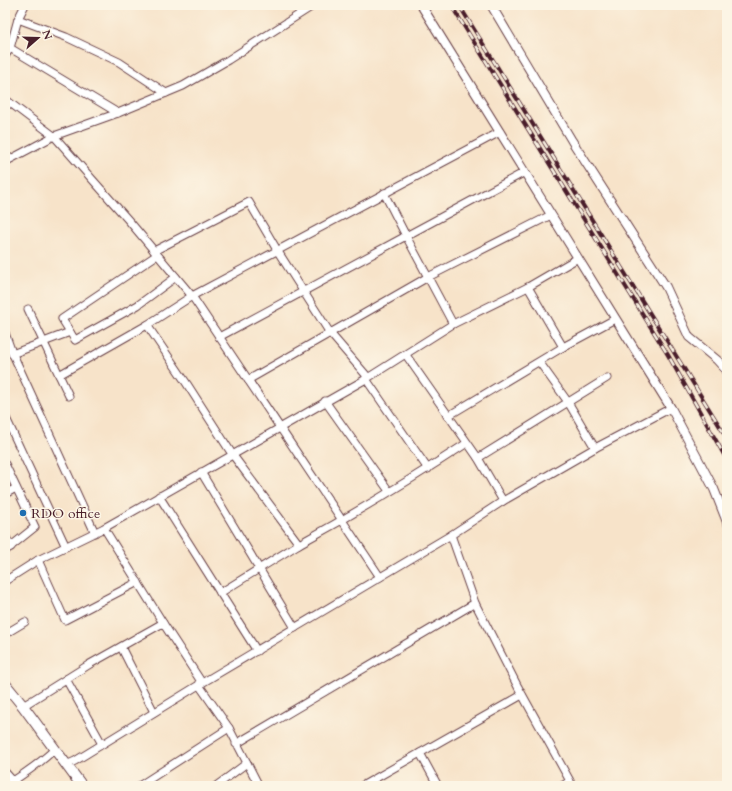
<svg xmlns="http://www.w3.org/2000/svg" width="732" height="791" font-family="Cardo,serif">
	<rect width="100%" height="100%" fill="#fcf5e5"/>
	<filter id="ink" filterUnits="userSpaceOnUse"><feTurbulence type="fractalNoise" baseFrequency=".025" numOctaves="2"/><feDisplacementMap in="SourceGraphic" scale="8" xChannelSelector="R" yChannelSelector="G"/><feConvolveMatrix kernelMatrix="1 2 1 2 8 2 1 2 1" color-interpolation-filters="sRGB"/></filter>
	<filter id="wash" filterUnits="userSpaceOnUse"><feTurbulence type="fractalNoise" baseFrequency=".012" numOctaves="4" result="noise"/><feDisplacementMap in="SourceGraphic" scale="16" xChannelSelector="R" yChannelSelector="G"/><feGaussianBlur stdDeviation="0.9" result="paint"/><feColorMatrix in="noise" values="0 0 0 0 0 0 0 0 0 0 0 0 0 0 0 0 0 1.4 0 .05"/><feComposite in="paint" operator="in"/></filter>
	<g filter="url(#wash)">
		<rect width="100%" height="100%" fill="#f7e3c9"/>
	</g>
	<g filter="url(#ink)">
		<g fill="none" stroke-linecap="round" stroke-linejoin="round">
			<g stroke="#643c43" stroke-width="9">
				<g id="minor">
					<path d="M18,19L66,37L119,62L166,93"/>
					<path d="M5,45L118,113"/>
					<path d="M5,56L10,48L18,19L25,5"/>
					<path d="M5,99L54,136L130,222L192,296L380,577"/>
					<path d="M5,162L54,136L118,113L183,86L228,60L314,5"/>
					<path d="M384,193L406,236L525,172"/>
					<path d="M154,251L249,202L277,250L330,333L366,375V379L428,469"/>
					<path d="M157,255L62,319L75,340L138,305L176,277"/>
					<path d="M528,287L563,347"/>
					<path d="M28,309L69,396"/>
					<path d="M147,325L192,296L500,132"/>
					<path d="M5,333L11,350L95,533"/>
					<path d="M219,337L406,236L453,324"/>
					<path d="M12,354L70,332"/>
					<path d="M406,355L478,458L503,501"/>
					<path d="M540,363L568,402L595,448"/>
					<path d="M59,375L147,325L187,384L232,454L299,544C356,513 412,479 467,443"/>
					<path d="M248,380L428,277L551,215"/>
					<path d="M325,401L389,491"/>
					<path d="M5,416L66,547"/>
					<path d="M448,416L563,347L615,319"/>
					<path d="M478,458L607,378"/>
					<path d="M5,464L35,527L5,551"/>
					<path d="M201,472L295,628"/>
					<path d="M5,494L16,488"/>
					<path d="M159,496L257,651"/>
					<path d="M104,528L163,623L202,683L199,685L229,728L259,786"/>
					<path d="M451,535L475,603L518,687L570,781L562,786"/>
					<path d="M5,536L11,547"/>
					<path d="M38,560L65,620L138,582"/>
					<path d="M5,581L38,560L104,528L366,379L453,324L528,287L578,258"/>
					<path d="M220,593L299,544"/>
					<path d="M5,634L25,622"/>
					<path d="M121,647L154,712"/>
					<path d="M66,679L102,744"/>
					<path d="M23,706L90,664L163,623"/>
					<path d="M236,744L475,603"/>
					<path d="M420,753L438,786"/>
					<path d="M66,765L75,761L202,683L451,535L503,501L595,448L671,408"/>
					<path d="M5,772L13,781"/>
					<path d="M5,786C23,775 40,763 55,749"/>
					<path d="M139,786L229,728"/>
					<path d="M216,786L247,763"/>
					<path d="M362,786L522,695"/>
				</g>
			</g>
			<g stroke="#643c43" stroke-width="10">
				<g id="tertiary">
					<path d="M421,5L671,408L714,489L727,522"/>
					<path d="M491,5L572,141L666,287L689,337L717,360L727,371"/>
				</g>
			</g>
			<g stroke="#643c43" stroke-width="12">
				<path id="primary" d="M5,684L23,706L82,786"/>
			</g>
			<use href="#minor" stroke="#fff" stroke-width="7"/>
			<use href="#tertiary" stroke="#fff" stroke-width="8"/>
			<use href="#primary" stroke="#fff" stroke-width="10"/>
			<g stroke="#4a1f2b" stroke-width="4">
				<g id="rail">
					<path d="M451,5L668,355L727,460"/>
					<path d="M459,5L727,438"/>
				</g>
			</g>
			<use href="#rail" stroke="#fcf5e5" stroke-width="2.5" stroke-dasharray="8" stroke-linecap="butt"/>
		</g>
	</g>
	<circle fill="#1f6fb2" stroke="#fcf5e5" stroke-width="1.5" cx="23" cy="513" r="4"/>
	<g text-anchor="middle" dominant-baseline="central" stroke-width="3" stroke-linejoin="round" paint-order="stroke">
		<g font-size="14" fill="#4a1f2b" stroke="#fcf5e5" text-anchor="start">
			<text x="31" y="513">RDO office</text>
		</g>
	</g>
	<rect width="732" height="791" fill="none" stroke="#fcf5e5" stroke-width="20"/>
	<g transform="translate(38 38) rotate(70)" stroke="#fcf5e5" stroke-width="3" paint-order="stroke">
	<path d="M0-3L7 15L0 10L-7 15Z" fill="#4a1f2b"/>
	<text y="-6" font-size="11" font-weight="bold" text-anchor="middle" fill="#4a1f2b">N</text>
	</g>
</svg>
